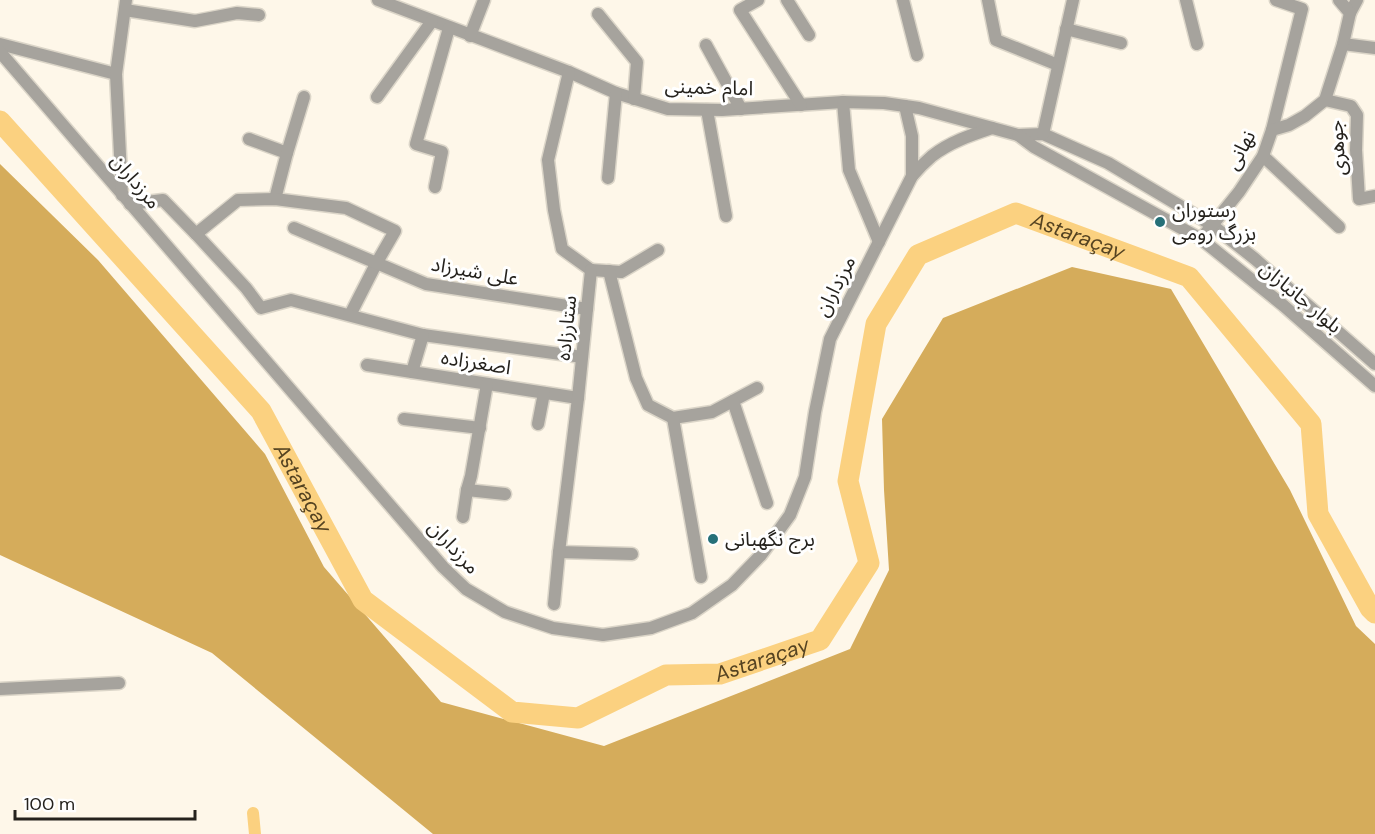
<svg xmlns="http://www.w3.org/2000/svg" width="1375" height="834" font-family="'DM Sans','Noto Sans Arabic',sans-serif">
	<rect width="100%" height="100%" fill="#fef7e9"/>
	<path fill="#d5ac5b" d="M0,164L98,260L265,454L324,567L441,702L604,746L850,649L889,570L884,490L882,419L943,318L1072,267L1171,289L1290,490L1356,626L1375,644V834H433L212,653L0,555Z"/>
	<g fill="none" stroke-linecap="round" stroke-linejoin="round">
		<path stroke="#fbd180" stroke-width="12" d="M253,813L255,834"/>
		<path stroke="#fbd180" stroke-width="21" id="s1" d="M0,121L261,411L363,600L512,712L578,718L666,675L720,674L820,640L869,563L848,481L876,324L918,255L1016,213L1189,277L1311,424L1318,514L1370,608L1375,613"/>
		<g stroke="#dbd5c8" stroke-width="15">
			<g id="minor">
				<path d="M378,0L569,72L616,93L668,109L722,110L843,102L884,103L919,108L1018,135L1043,134L1108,163L1212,225L1255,259L1375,364"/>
				<path d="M758,0L740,10L801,105"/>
				<path d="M787,0L809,35"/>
				<path d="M903,0L917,55"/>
				<path d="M988,0L996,40L1058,65"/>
				<path d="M1186,0L1197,44"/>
				<path d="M125,10L195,21L237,13L259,15"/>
				<path d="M1350,13L1357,0"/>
				<path d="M598,14L637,62L634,99"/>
				<path d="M1066,29L1121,43"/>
				<path d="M470,36L484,0"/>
				<path d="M0,44L116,74"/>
				<path d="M1343,44L1375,48"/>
				<path d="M706,45L741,109"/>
				<path d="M0,52L443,567L466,589L505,612L553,628L603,635L651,628L692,613L732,585L761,555L790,515L805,477L815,412L830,339L912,176"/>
				<path d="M569,72L548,160L554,210L562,249L591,270"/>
				<path d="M377,97L432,21"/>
				<path d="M1325,100L1351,106L1357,115L1356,150L1359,199L1375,196"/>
				<path d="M843,102L849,170L879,242"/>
				<path d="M905,106L912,136V176C918,169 925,162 932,156C950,142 971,135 992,128"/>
				<path d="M707,110L726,216"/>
				<path d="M1272,130L1302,9L1276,0"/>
				<path d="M1043,134L1073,0"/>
				<path d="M1018,135L1034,147L1201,239L1284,306L1375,386"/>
				<path d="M249,139L287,153"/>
				<path d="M1263,156L1339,227"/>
				<path d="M608,178L616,93"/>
				<path d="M435,187L442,152L416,144L449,28"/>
				<path d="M122,195L116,74L126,0"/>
				<path d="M275,199L287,153L304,97"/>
				<path d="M130,204L163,200L196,234L238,200L275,199L346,208L395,231L376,264L350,315"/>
				<path d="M294,228L426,284L587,309"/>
				<path d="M196,234L246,288L261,308L291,300L423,335L582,357"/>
				<path d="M1201,239L1239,192L1263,156L1272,130L1289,125L1305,116L1325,100L1343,44L1350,13L1339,0"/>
				<path d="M591,270L621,272L658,250"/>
				<path d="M609,271L636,378L648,405L673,418L712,412L757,388"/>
				<path d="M367,365L578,398"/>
				<path d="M412,372L423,335"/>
				<path d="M733,401L767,503"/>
				<path d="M673,418L701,577"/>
				<path d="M404,419L480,428"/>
				<path d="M538,424L544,393"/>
				<path d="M467,490L505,494"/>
				<path d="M463,517L467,490L471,476L487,384"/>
				<path d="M559,552L632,554"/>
				<path d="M554,604L559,552L578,398L591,270"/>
				<path d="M0,689L119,683"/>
			</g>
		</g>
		<use href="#minor" stroke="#a6a39d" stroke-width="12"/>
	</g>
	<g fill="#267078" stroke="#fff" stroke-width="2">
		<circle cx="1160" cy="222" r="6"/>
		<circle cx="713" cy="539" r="6"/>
	</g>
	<g text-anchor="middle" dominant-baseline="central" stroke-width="6" stroke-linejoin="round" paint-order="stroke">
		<g font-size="20" fill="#25221d" stroke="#fff">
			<text transform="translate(709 87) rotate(2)">امام خمینی</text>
			<text transform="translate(1337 148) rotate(-94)">جوهری</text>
			<text transform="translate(1240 150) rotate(-62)">نهانی</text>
			<text transform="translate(136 181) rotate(50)">مرزداران</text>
			<text transform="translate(475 271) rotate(10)">علی شیرزاد</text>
			<text transform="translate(835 286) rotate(-63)">مرزداران</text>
			<text transform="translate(1301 297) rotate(40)">بلوار جانبازان</text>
			<text transform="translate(566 328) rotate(-84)">ستارزاده</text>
			<text transform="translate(476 362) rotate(9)">اصغرزاده</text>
			<text transform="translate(454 547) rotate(47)">مرزداران</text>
		</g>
		<g font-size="20" fill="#25221d" stroke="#fff" text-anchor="start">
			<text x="1172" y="210">رستوران<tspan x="1172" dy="23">بزرگ رومی</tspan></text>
			<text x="725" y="539">برج نگهبانی</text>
		</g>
		<g font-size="21" font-style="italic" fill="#554321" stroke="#fff">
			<text stroke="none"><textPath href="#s1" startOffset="1704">Astaraçay</textPath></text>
			<text stroke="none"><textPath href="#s1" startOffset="478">Astaraçay</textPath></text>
			<text stroke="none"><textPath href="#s1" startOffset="1054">Astaraçay</textPath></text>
		</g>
	</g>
	<path d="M15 810v9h180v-9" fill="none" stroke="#25221d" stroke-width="3"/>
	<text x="24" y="810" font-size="18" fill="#25221d" stroke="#ffffff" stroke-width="4.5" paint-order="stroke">100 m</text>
</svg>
